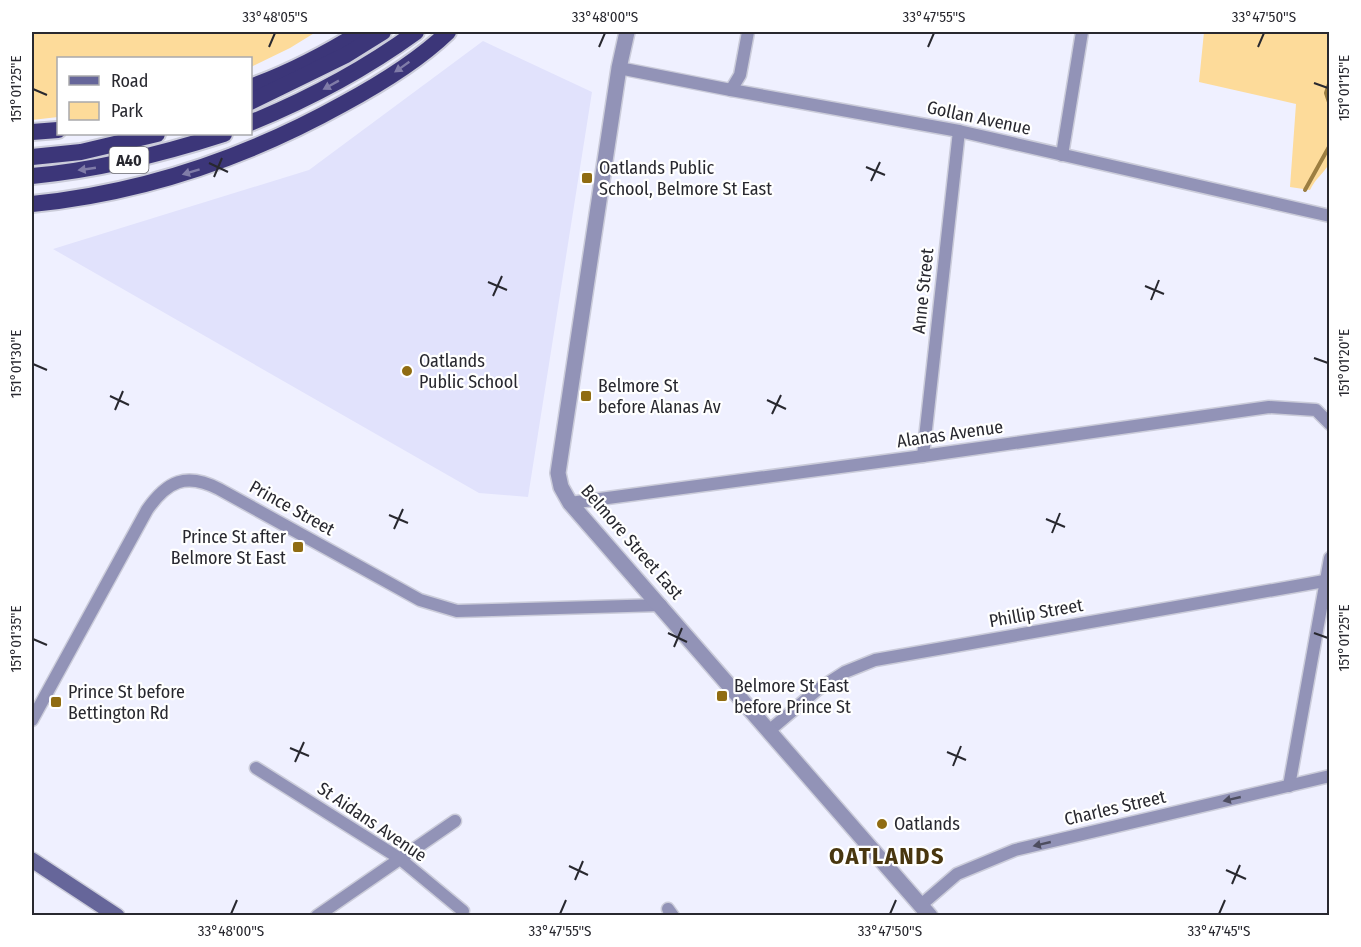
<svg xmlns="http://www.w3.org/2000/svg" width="1361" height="947" font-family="'Fira Sans Condensed',sans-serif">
	<rect width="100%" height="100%" fill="#eff0ff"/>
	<path fill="#e1e2fc" d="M483,41L592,92L528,497L479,493L53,249L309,170Z"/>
	<g fill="#fddb9a">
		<path d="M32,32H316L290,48L251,67L250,58H58V117L32,120Z"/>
		<path d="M1204,32H1329V164C1323,174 1315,179 1310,190L1290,187L1296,104L1199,82Z"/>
	</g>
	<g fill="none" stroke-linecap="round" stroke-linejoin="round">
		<g stroke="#9c7e41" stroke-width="4">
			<path d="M1330,81L1326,93L1330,105"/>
			<path d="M1305,190L1330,145"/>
		</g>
		<g stroke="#cbccda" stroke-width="15">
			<g id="minor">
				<path d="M619,68L731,90L959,131L1330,216"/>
				<path d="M731,90L740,75L748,32"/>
				<path d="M1062,155L1082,32"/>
				<path d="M923,456L959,131"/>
				<path d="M570,503L923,456L1269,407L1316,410L1330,424"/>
				<path d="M32,720L147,510C167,481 186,472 219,489L420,600L457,611L661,605"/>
				<path d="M770,730L817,690L845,672L875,660L1330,580"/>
				<path d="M256,768L399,858L463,911"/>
				<path d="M1289,786L1330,558"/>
				<path d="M921,905L957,874L1015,850L1330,776"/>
				<path d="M668,909L673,916"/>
				<path d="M317,916L455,821"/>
			</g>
		</g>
		<g stroke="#cbccda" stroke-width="18">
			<path id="tertiary" d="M627,32L619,68L558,473L561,487L570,503L930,916"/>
		</g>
		<g stroke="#cbccda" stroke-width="18">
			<path id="secondary" d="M32,860L117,916"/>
		</g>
		<g stroke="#cbccda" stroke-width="20">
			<g id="trunk">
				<path d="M250,87C289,73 327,53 361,32"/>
				<path d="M250,102L346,55L383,32"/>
				<path d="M250,123C309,99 365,69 416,32"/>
				<path d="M32,132L58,130"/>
				<path d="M32,157L81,152L157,134"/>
				<path d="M32,176C98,170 162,154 224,134"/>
				<path d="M32,204C142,193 246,158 343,104C380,84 418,61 448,32"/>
			</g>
		</g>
		<use href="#minor" stroke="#9293b7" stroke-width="12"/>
		<use href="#tertiary" stroke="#9293b7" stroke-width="15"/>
		<use href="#secondary" stroke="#66669a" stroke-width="15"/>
		<use href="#trunk" stroke="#3c3679" stroke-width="16"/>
	</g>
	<defs><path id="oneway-solid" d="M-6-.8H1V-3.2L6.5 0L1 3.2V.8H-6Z" transform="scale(1.5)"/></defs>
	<g fill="#807ca8">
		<use href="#oneway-solid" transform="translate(402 67) rotate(145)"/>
		<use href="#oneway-solid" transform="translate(331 85) rotate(151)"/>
		<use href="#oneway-solid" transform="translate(87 169) rotate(172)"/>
		<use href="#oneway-solid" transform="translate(191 172) rotate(163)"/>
	</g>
	<g fill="#4d4d5f">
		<use href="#oneway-solid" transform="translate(1232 799) rotate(167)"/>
		<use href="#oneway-solid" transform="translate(1042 844) rotate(167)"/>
	</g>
	<path fill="none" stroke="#28282f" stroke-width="2" d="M269,47L275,33M599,47L605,33M928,47L934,33M1258,47L1264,33M1314,83L1328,88M33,89L47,95M209,163L228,172M866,167L885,175M214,177L222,158M871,181L880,162M488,282L507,290M1145,286L1164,294M493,296L502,276M1151,300L1159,280M1314,358L1328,363M33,364L47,370M110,396L129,405M767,400L786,409M115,410L123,391M772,414L781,395M389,515L408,523M1046,519L1065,527M394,529L403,509M1052,533L1060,513M668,633L687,642M1314,633L1328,638M33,639L47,645M674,647L682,628M290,748L309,756M947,752L966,760M295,762L304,742M953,766L961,746M569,866L588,875M1226,870L1246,879M575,880L583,861M1232,884L1240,865M231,914L237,900M560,914L566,900M890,914L896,900M1219,914L1225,900"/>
	<g fill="#906c12" stroke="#fff" stroke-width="2">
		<rect x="581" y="172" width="12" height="12" rx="3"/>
		<circle cx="407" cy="371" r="6"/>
		<rect x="580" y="390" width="12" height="12" rx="3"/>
		<rect x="292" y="541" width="12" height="12" rx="3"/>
		<rect x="716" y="690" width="12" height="12" rx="3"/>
		<rect x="50" y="696" width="12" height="12" rx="3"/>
		<circle cx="882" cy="824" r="6"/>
	</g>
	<g text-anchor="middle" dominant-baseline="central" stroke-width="4.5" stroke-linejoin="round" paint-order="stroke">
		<rect fill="#fff" stroke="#68686d" stroke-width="1.5" x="109.5" y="147" width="39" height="26" rx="4.5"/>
		<g font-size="16" font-weight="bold" fill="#28282f">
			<text x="129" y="160">A40</text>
		</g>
		<g font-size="18" fill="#28282f" stroke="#fff">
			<text transform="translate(979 118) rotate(12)">Gollan Avenue</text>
			<text transform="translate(923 291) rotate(-84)">Anne Street</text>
			<text transform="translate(950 434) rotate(-8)">Alanas Avenue</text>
			<text transform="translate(292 508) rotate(29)">Prince Street</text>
			<text transform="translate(632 542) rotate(49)">Belmore Street East</text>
			<text transform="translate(1036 613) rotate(-10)">Phillip Street</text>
			<text transform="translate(1115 808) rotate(-13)">Charles Street</text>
			<text transform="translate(372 822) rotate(34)">St Aidans Avenue</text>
		</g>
		<g font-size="18" fill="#28282f" stroke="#fff" text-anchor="start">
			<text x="599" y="168">Oatlands Public<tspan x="599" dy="21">School, Belmore St East</tspan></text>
			<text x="419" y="361">Oatlands<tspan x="419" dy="21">Public School</tspan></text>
			<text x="598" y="386">Belmore St<tspan x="598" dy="21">before Alanas Av</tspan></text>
			<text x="286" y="537" text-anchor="end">Prince St after<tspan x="286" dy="21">Belmore St East</tspan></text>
			<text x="734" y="686">Belmore St East<tspan x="734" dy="21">before Prince St</tspan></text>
			<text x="68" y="692">Prince St before<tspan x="68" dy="21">Bettington Rd</tspan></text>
			<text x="894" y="824">Oatlands</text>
		</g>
		<g font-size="24" font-weight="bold" letter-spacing="1.5" fill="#48360f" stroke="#fff">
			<text x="887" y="856">OATLANDS</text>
		</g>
	</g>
	<rect width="1361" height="947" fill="none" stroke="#ffffff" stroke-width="66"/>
	<rect x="57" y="57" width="195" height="78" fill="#ffffff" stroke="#a9a9ac" stroke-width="1.5"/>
	<rect x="69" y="76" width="30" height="9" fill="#66669a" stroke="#a9a9ac" stroke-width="1.5"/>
	<text x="111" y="87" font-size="18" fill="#28282f">Road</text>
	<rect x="69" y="102" width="30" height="18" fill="#fddb9a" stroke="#a9a9ac" stroke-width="1.5"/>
	<text x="111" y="117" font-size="18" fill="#28282f">Park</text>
	<rect x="33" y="33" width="1295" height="881" fill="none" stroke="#28282f" stroke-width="2"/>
	<g font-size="15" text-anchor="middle" fill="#28282f">
		<text x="275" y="22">33°48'05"S</text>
		<text x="605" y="22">33°48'00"S</text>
		<text x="934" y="22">33°47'55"S</text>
		<text x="1264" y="22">33°47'50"S</text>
		<text transform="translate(1344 88) rotate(-90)" y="5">151°01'15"E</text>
		<text transform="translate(16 89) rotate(-90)" y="5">151°01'25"E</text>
		<text transform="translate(1344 363) rotate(-90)" y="5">151°01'20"E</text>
		<text transform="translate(16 364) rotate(-90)" y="5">151°01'30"E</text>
		<text transform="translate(1344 638) rotate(-90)" y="5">151°01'25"E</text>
		<text transform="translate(16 639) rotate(-90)" y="5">151°01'35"E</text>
		<text x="231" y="936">33°48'00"S</text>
		<text x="560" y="936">33°47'55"S</text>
		<text x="890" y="936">33°47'50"S</text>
		<text x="1219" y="936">33°47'45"S</text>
	</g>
</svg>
